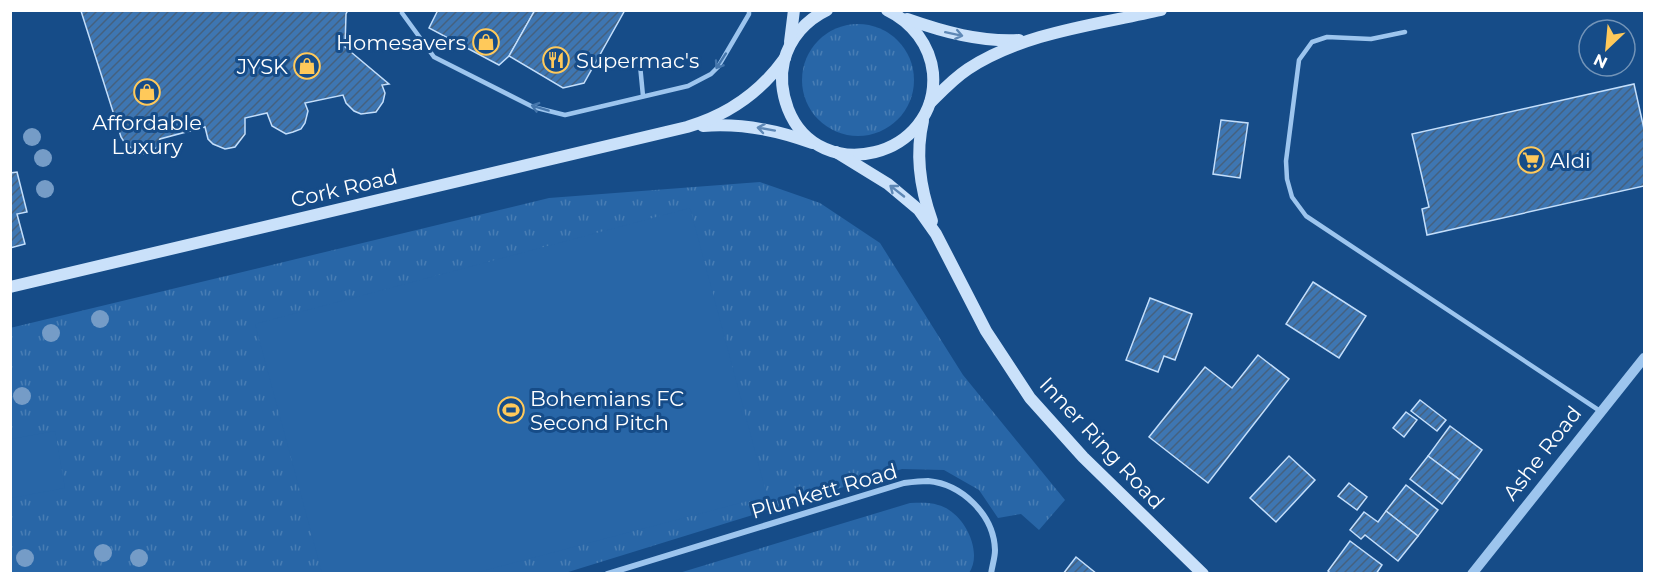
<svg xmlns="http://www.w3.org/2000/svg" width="1655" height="584" font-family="Montserrat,sans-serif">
	<defs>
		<pattern id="grass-tufts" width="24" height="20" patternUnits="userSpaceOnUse" patternTransform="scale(1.5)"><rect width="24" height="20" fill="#2866a7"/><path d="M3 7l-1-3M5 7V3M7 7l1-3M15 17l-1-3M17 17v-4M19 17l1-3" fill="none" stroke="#487db4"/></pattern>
		<pattern id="building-hatch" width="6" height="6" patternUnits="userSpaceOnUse" patternTransform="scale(1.5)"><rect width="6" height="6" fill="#3e76b2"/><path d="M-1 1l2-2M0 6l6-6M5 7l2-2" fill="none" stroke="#45617f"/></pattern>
	</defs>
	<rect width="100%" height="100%" fill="#164c88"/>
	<g fill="url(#grass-tufts)">
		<circle cx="858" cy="80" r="56"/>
		<path d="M760,182L820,203L880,243L963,375L1065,500L1039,530L1021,514L998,518L979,490L944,470L902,469L565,573H11L10,328L549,198Z"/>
		<path d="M910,503C919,503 929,502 938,505C963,511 984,551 969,573H679Z"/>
	</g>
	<g fill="#2866a7">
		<path d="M690,208L767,496L475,573H322L255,324Z"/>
		<path d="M55,431L65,488L11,498V439Z"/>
	</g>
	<g fill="url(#building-hatch)" stroke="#c3defb" stroke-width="1.5">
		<path d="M348,10L346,14L345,47L389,84L382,85L385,93L383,102L376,112L361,114L354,111L346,103L343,95L305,103L308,111L305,123L301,129L293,132L286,134L272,126L267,113L245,118V134L235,147L225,149L213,144L208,139L205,127L160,139L157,147L150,152L144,154L126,145L121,137L81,11Z"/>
		<path d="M438,10H535L509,56L499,65L429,28Z"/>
		<path d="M535,10H625L584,83L563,88L509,56Z"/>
		<path d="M1634,84L1644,129V186L1427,235L1422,209L1429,207L1412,134Z"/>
		<path d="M1221,120L1248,123L1240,178L1213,174Z"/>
		<path d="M17,172L27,212L17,214L25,244L10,248V173Z"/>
		<path d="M1313,282L1366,316L1339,358L1286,324Z"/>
		<path d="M1150,298L1192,314L1175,360L1164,356L1158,372L1126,360Z"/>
		<path d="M1258,355L1289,379L1208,483L1149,437L1205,367L1232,388Z"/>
		<path d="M1420,400L1446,420L1437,431L1411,411Z"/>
		<path d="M1406,412L1417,420L1404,437L1393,428Z"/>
		<path d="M1450,426L1482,450L1460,480L1428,456Z"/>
		<path d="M1289,456L1315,480L1276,522L1250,498Z"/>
		<path d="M1428,456L1460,480L1442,504L1410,479Z"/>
		<path d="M1349,483L1367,497L1357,510L1338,496Z"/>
		<path d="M1406,485L1438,510L1418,536L1386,511Z"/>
		<path d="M1386,511L1418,536L1398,561L1365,535L1361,539L1350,530L1364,512L1378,522Z"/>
		<path d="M1350,541L1382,565L1376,574H1331L1328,571Z"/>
		<path d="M1076,557L1097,574H1063Z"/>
	</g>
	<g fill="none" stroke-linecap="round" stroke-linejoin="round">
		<g stroke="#9dc5ee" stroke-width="4.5">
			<path d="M402,13L434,57L533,107L565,115L688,86L711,74L718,67L749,14V10"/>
			<path d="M1405,32L1371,39L1327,37L1312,42L1299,60L1286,161L1287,179L1292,197L1306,216L1600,411"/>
			<path d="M640,65L643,96"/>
		</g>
		<path stroke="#9dc5ee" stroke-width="6" d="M607,574L904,483C912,482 920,481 928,481C962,484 994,515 995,550C995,558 992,566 991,574"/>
		<path stroke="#9dc5ee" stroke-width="10" d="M1472,574L1644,358"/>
		<g stroke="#cae1fa" stroke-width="12">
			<path d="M827,10C806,20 790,38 784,61C780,77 782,93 788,109C819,188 940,157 933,73C930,45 912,22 887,10"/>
			<path d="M907,19C944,32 980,42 1019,40"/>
			<path d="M790,42L794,10"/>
			<path d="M930,103C942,91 953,79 968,69C1025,32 1096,25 1161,10"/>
			<path d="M923,121C915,155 920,188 932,221"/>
			<path d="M703,126C741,123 777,130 812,143"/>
			<path d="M836,152L888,184L919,210L936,234L986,331L1030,398L1083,457L1203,574"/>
			<path d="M10,287L687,127C728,115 760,93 785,58"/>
		</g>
	</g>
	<g fill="#759cc7">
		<circle cx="32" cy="137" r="9"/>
		<circle cx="43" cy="158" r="9"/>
		<circle cx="45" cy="189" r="9"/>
		<circle cx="100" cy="319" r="9"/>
		<circle cx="51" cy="333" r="9"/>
		<circle cx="22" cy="396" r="9"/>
		<circle cx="103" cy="553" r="9"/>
		<circle cx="25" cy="558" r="9"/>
		<circle cx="139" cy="558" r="9"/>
	</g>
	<defs><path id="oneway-shaft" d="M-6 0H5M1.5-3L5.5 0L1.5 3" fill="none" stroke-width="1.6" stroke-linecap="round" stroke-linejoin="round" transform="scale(1.5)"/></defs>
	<g stroke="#5e88b6">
		<use href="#oneway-shaft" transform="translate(954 34) rotate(12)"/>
		<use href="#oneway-shaft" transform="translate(766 129) rotate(-170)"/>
		<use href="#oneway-shaft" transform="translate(897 191) rotate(-142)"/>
	</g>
	<g stroke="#4576ac">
		<use href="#oneway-shaft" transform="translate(721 61) rotate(123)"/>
		<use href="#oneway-shaft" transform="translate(540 108) rotate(-163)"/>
	</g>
	<defs>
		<g id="shop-ring" transform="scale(1.35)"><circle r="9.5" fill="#164c88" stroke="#ffc95a" stroke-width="1.5"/><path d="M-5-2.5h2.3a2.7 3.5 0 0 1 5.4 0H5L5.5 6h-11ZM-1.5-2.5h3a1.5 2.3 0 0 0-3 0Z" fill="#ffc95a"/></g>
		<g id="restaurant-ring" transform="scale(1.35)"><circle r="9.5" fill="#164c88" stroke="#ffc95a" stroke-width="1.5"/><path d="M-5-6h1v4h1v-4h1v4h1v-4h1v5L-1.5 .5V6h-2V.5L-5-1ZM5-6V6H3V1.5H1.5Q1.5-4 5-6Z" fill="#ffc95a"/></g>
		<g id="supermarket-ring" transform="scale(1.35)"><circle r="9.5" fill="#164c88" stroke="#ffc95a" stroke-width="1.5"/><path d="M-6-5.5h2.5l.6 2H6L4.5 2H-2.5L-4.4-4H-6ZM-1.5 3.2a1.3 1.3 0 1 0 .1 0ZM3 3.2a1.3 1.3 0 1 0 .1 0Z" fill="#ffc95a"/></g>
		<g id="stadium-ring" transform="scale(1.35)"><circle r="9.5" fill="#164c88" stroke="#ffc95a" stroke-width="1.5"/><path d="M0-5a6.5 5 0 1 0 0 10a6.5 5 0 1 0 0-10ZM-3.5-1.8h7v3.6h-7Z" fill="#ffc95a"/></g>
	</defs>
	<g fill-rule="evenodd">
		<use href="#shop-ring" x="486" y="42"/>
		<use href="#restaurant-ring" x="556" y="60"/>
		<use href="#shop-ring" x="307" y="66"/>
		<use href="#shop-ring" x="147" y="92"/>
		<use href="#supermarket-ring" x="1531" y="160"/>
		<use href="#stadium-ring" x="511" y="410"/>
	</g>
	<g text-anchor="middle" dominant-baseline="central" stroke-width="6" stroke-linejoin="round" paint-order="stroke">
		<g font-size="21" fill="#fff" stroke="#164c88" text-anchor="start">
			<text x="466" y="42" text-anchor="end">Homesavers</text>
			<text x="576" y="60">Supermac's</text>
			<text x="288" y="66" text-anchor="end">JYSK</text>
			<text x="147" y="122" text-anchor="middle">Affordable<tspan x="147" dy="24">Luxury</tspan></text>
			<text x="1550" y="160">Aldi</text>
			<text x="530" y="398">Bohemians FC<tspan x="530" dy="24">Second Pitch</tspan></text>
		</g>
		<g font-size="21" fill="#fff" stroke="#164c88">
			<text transform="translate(344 188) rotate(-13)">Cork Road</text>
			<text transform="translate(1102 443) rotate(47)">Inner Ring Road</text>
			<text transform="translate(1542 453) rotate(-52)">Ashe Road</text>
			<text transform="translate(824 491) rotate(-16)">Plunkett Road</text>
		</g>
	</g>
	<rect width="1655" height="584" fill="none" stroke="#ffffff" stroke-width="24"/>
	<g transform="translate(1607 48) rotate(206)"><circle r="28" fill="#164c88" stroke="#7394b8" stroke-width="1.5"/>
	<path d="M0-4.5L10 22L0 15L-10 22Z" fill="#ffc95a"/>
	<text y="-9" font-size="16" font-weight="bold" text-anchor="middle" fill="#ffffff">N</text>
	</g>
</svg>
